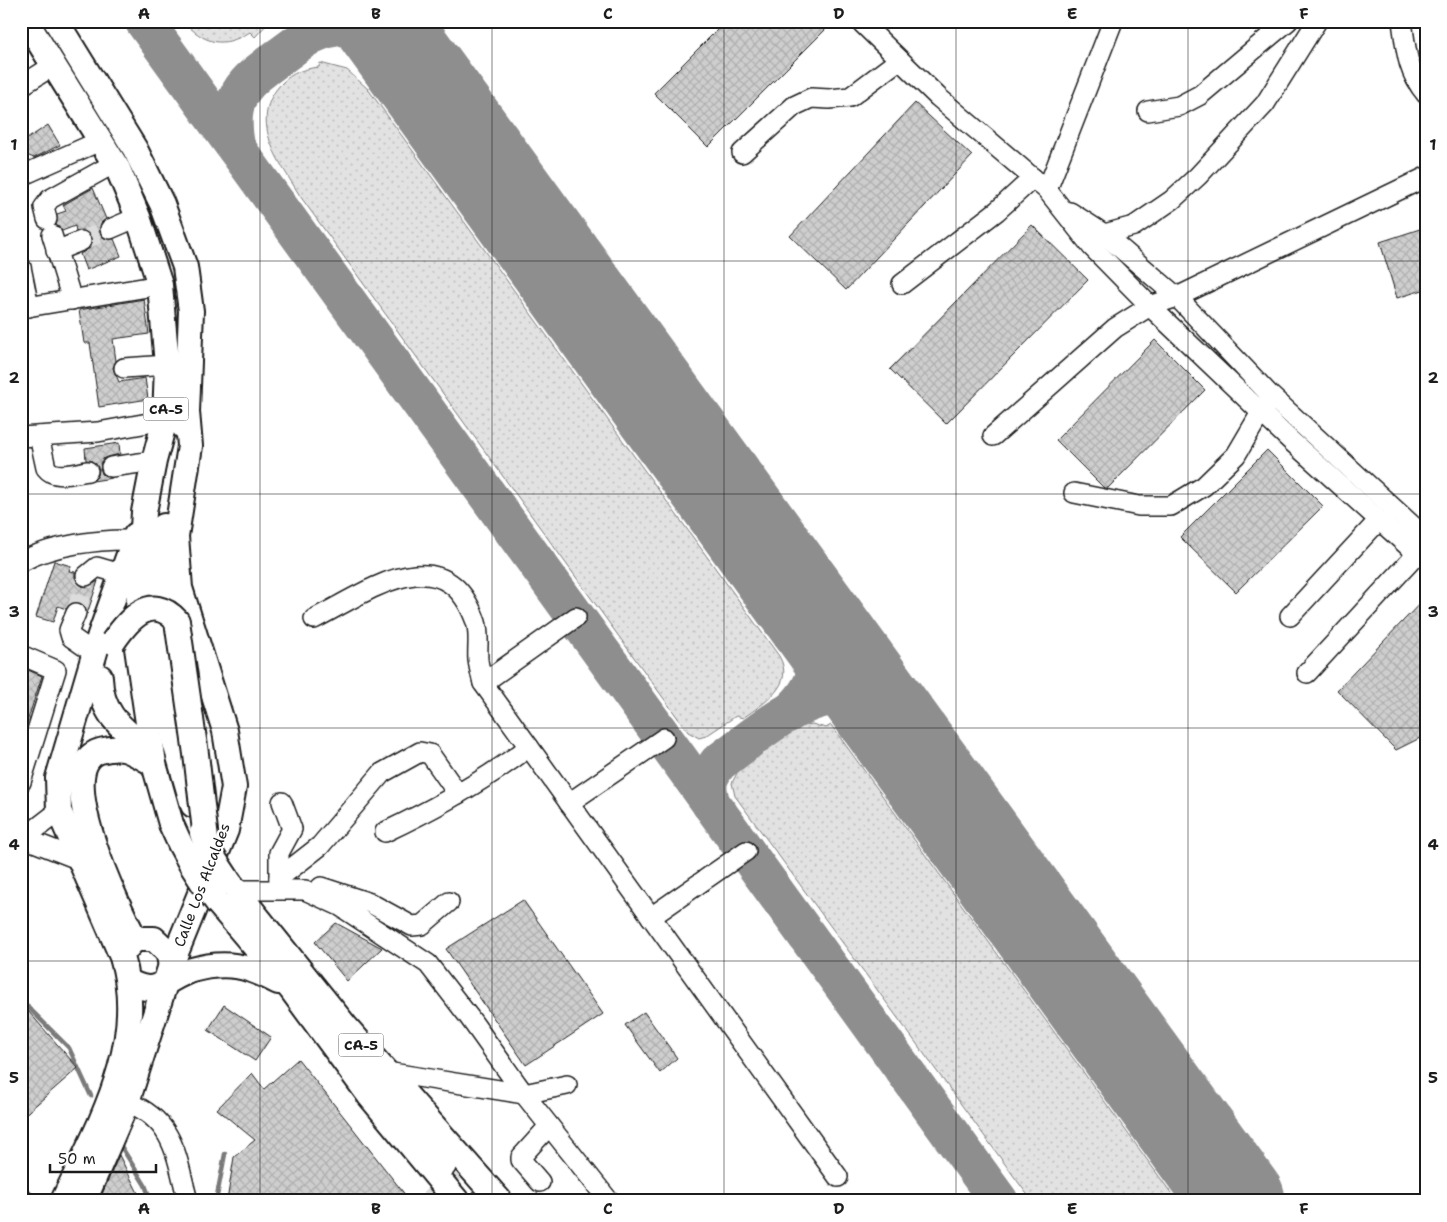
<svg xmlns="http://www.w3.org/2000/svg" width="1447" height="1222" font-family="'Shantell Sans',sans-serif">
	<defs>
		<pattern id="grass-dots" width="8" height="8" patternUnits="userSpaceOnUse" patternTransform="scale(1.25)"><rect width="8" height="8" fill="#e2e2e2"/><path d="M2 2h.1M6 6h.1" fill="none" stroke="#c1c1c1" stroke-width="1.8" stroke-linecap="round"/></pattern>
		<pattern id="building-cross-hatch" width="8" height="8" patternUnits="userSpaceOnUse" patternTransform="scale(1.25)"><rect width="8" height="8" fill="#cecece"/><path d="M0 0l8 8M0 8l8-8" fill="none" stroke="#b0b0b0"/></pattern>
	</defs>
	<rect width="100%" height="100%" fill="#fff"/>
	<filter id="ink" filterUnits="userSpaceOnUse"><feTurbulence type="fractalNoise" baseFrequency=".02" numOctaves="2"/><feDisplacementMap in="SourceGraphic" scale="10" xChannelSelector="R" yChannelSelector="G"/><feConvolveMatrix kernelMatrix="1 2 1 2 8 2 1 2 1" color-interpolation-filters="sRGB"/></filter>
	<g filter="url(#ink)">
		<g fill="url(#grass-dots)" stroke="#7f7f7f">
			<path d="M183,21H270L255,37L250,32C222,49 205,44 183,21Z"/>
			<path d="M320,63L347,70L368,89L779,656C796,685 764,703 743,718L736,716L706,736L699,738L688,732L300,196C282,165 250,126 276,90C287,75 300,69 319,67Z"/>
			<path d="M812,724L826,728L831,725L1177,1201H1032L735,796L732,783L740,767L797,727Z"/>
		</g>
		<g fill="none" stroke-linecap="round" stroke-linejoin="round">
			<g stroke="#7a7a7a" stroke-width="4.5">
				<path d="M21,1000L69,1048L91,1096"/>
				<path d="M119,1143L145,1185L151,1201"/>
				<path d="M216,1201L225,1154"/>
			</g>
			<g stroke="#8e8e8e" stroke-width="39">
				<path d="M144,21L999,1201"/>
				<path d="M236,148C225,93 245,82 286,52C301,41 316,29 336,27C355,25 377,34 395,41"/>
				<path d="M789,713C823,683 822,656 812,614"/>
				<path d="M711,804C706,785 706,780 718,763C752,739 797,696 841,696C858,697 873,708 886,717"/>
				<path d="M1228,1186L1234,1201"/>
			</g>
			<path stroke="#8e8e8e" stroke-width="95" d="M380,21L1238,1201"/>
		</g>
		<g fill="url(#building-cross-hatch)" stroke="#1c1c1c">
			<path d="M726,21H822L828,27L708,147L654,93Z"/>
			<path d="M915,103L972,156L846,290L790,236Z"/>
			<path d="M48,125L60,145L34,158L21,153V143Z"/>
			<path d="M93,188L106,219L101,223L100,233L104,238L114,239L121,256L86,270L80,254L90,248L91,236L83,230L76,231L75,226L62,231L56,225L57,214L66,211L63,205Z"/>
			<path d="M1032,225L1088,280L946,424L890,369Z"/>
			<path d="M1426,227V289L1397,298L1380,242Z"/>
			<path d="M144,299L149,334L113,339L116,361L113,368L119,382L145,378L148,399L99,407L90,343H84L79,310Z"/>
			<path d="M1155,340L1205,390L1108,488H1104L1056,440Z"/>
			<path d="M119,443L120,454L104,458L100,463L102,474L112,478L93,481L98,475L99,469L92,461L86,460L85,448Z"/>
			<path d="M1267,450L1323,506L1236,592L1180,537Z"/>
			<path d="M54,561L71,566L69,571L75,572V578L82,586L88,587L98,581L87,614L85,606L75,602L66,609L58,606L53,622L36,617Z"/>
			<path d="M1426,597V735L1396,750L1337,690Z"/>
			<path d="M21,667L42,676L23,734H21Z"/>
			<path d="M523,900L603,1014L526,1065L446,949Z"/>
			<path d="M336,923L382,948L347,981L315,942Z"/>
			<path d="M21,1003L78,1068L21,1118Z"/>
			<path d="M224,1005L271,1037L255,1061L208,1030Z"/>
			<path d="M644,1012L677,1058L660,1073L625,1025Z"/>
			<path d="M298,1059L344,1117L410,1201H227L234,1157L255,1140L217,1109L252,1073L264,1089Z"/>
			<path d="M119,1155L142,1201H99Z"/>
			<path d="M21,1182L34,1195L29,1201H21Z"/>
		</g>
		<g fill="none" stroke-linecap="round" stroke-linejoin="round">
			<g stroke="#ddd" stroke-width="19" stroke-dasharray="19 9" stroke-linecap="butt">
				<path d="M81,241L110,229"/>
				<path d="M76,613L86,576"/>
				<path d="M429,1201L451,1179L450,1176"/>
			</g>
			<g stroke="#1c1c1c" stroke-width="22">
				<g id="minor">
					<path d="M860,21L938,97L1047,190L1092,247L1157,313L1289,439L1408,546L1426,559"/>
					<path d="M1402,21C1406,49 1407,72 1426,94"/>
					<path d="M21,86L54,65"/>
					<path d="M1148,111L1179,106L1200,95L1288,21"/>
					<path d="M742,153L794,106L811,98L829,99L850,97L899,60"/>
					<path d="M21,176L102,140"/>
					<path d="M1047,190L1113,21"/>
					<path d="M1070,212L1104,234L1177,297L1270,395L1426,538"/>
					<path d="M47,219L44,207L50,199L115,163"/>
					<path d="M110,229L138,217"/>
					<path d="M52,235L72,300"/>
					<path d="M1097,236L1134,226L1172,200L1198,176L1265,104L1317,21"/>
					<path d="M56,251L81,241"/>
					<path d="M21,267L29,307"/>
					<path d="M902,284L997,211L1033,178"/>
					<path d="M21,308L160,285"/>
					<path d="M124,368L167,365"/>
					<path d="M39,436L46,468C55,480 74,473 88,471"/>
					<path d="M993,436L1115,328L1150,306L1177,297L1426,177"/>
					<path d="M21,437L98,432L165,420"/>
					<path d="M111,467L154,461"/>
					<path d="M1074,493L1139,506H1171L1204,486L1236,455L1266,404"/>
					<path d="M21,562C51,545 99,539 134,540"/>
					<path d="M86,576L97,567L121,574"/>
					<path d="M76,613L69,630L71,637L94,653"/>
					<path d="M1290,616L1379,520"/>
					<path d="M314,619C367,592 445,533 476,622C480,634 477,648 478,660C479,668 481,675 483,683L838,1177"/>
					<path d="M21,655L56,670L21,782"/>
					<path d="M1307,673L1418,553"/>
					<path d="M483,683L576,617"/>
					<path d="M569,803L664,738"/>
					<path d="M385,832C436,808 484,781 529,747"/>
					<path d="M21,837L80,860L88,862"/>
					<path d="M24,838L59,811"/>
					<path d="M279,878L320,846L382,773L420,752L430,754L458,794"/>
					<path d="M279,886V853L292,829L282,802"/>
					<path d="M321,887L370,903L412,926L422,925L449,902"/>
					<path d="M236,890H305L340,906L428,964L469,1017L524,1094L609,1201"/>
					<path d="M651,917L746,851"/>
					<path d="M348,1034C361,1080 415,1131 446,1167"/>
					<path d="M386,1072L524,1094L567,1085"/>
					<path d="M127,1102C175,1121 176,1156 188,1201"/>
					<path d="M540,1182L521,1160V1157L549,1126"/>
				</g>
			</g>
			<g stroke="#1c1c1c" stroke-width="28">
				<g id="major">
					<path d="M26,21L118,169L138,217L160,285L167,365L165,420L154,461L144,512L136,641L154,764L171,824"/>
					<path d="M56,21L135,149L162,204L185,267L191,311L187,412L184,427"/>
					<path d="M164,526L161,538L159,640L174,739L193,805"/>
					<path d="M100,677C101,717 124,729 152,753"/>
					<path d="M230,883L346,1027L500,1201"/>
					<path d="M217,902L291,989L369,1095L457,1201"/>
					<path d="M135,939C119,909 49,766 100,751C108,749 119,747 127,750C136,753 145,759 154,764"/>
					<path d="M125,950L135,939H154L168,952L171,965"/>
					<path d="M128,981C157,999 167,977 192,970C227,960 248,966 278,982"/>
					<path d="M63,1201C99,1125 148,1043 122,957L59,811L58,778L100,635L136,535"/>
					<path d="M84,1201L127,1102L171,965L226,830L234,787L225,731L180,588L176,536L190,446L187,412"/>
				</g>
			</g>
			<use href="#minor" stroke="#fff" stroke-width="19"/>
			<use href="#major" stroke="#fff" stroke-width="24"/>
			<g stroke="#1c1c1c" stroke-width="28" stroke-linecap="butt">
				<g id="major-bridge">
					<path d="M113,642C128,620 151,592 177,621L196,754L207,848"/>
					<path d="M171,824C183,853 197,877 217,902"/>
					<path d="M202,833L207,848L230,883"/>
				</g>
			</g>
			<use href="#major-bridge" stroke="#fff" stroke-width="24"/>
		</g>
	</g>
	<path fill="none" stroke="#1c1c1c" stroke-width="1" stroke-opacity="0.55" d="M260,21V1201M492,21V1201M724,21V1201M956,21V1201M1188,21V1201M21,261H1426M21,494H1426M21,728H1426M21,961H1426"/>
	<g text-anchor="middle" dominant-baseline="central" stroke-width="4.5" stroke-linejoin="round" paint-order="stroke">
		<g fill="#fff" stroke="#606060" stroke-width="1">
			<rect x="143.5" y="397.5" width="45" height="23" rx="4"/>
			<rect x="338.5" y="1033.5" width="45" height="23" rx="4"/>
		</g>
		<g font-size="14" font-weight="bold" fill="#1c1c1c">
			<text x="166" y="409">CA-5</text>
			<text x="361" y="1045">CA-5</text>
		</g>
		<g font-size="15" fill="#1c1c1c" stroke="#fff">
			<text transform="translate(202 885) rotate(-69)">Calle Los Alcaldes</text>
		</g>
	</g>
	<rect width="1447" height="1222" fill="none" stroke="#fff" stroke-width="55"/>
	<path d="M50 1164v8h106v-8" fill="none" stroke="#1c1c1c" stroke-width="2.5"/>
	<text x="58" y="1164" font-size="15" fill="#1c1c1c" stroke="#ffffff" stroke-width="4" paint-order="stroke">50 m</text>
	<rect x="28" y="28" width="1392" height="1166" fill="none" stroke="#1c1c1c" stroke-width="2"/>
	<g font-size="16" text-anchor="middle" font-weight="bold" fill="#1c1c1c">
		<text x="144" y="19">A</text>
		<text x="376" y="19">B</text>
		<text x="608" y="19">C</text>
		<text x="839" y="19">D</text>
		<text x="1072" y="19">E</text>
		<text x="1304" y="19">F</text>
		<text x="14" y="150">1</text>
		<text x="1433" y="150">1</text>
		<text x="14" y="383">2</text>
		<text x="1433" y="383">2</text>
		<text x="14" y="617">3</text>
		<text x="1433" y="617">3</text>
		<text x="14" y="850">4</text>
		<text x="1433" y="850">4</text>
		<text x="14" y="1083">5</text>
		<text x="1433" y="1083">5</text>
		<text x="144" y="1214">A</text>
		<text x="376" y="1214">B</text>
		<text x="608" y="1214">C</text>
		<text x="839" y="1214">D</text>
		<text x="1072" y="1214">E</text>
		<text x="1304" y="1214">F</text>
	</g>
</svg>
